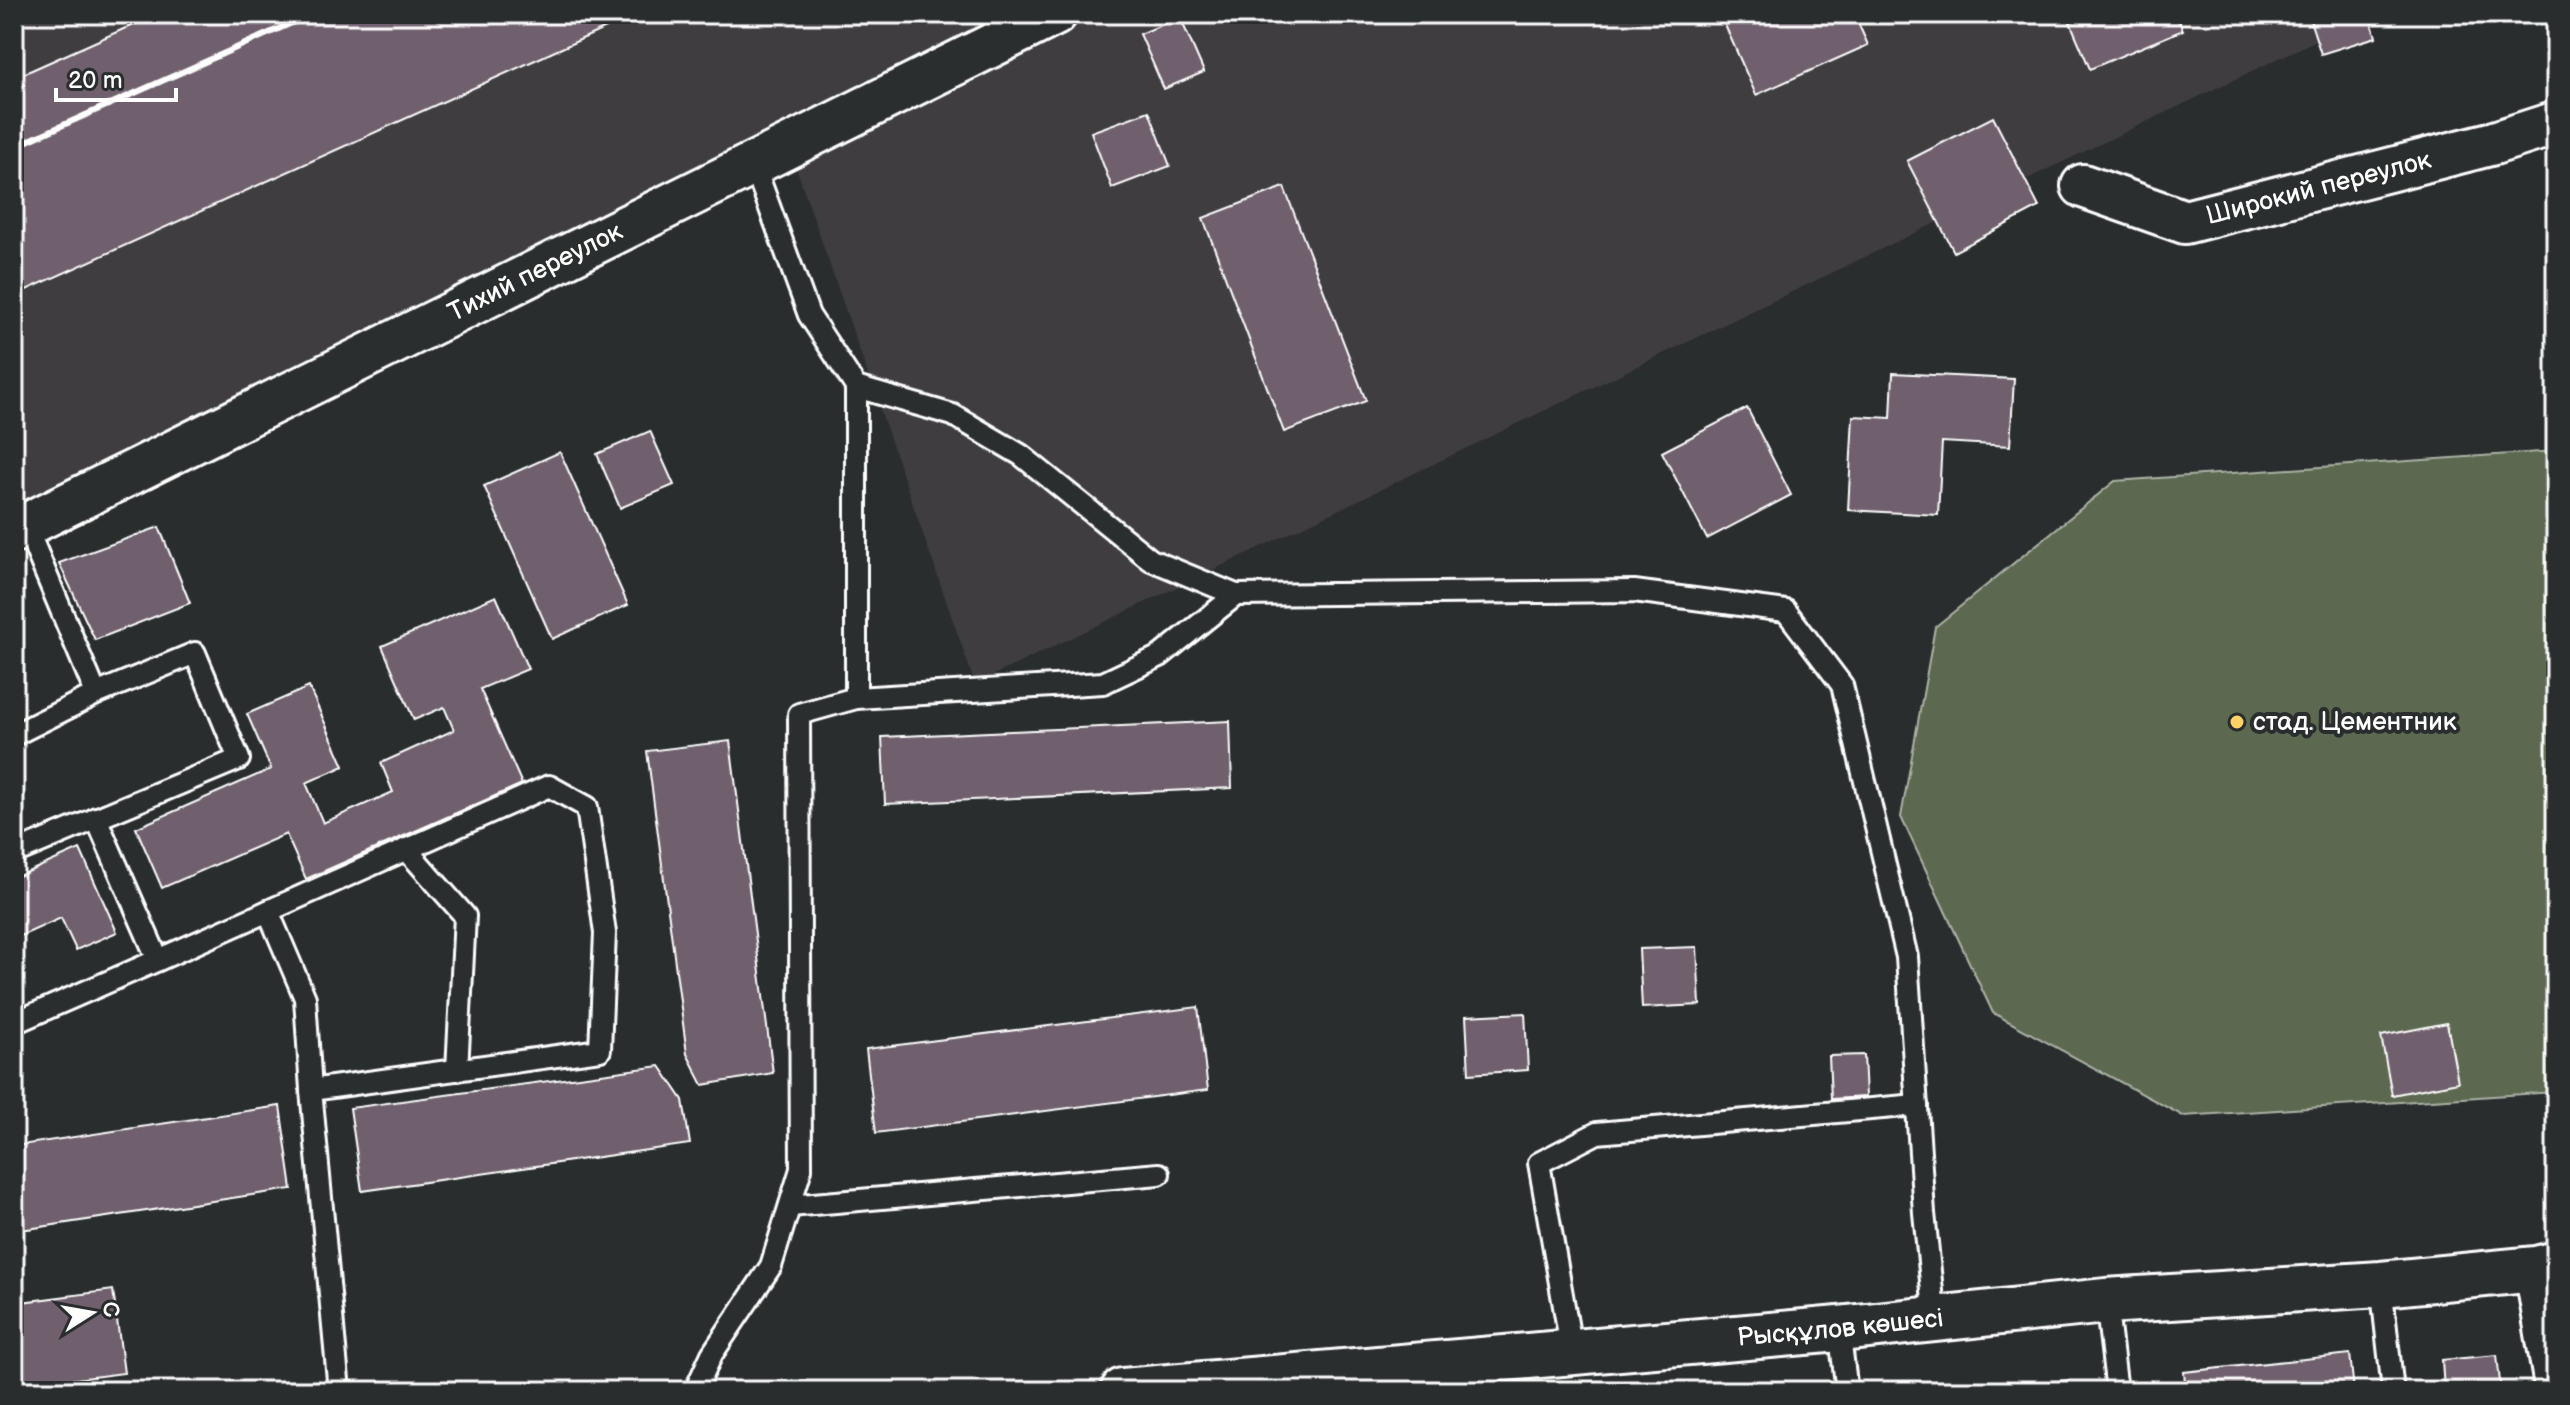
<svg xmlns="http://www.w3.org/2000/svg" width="2570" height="1405" font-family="'Balsamiq Sans',sans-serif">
	<rect width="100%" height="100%" fill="#2a2d2e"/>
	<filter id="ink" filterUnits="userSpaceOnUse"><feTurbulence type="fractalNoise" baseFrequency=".0125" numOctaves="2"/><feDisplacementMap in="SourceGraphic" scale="16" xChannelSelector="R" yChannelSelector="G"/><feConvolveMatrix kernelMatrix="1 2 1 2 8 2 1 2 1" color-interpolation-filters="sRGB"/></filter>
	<g filter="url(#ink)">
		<path fill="#3f3c41" d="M14,14H2371L975,684L796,167L14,537Z"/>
		<path fill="#5b674f" stroke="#adb3a7" stroke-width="2" d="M2556,451V1092L2183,1116L1993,1013L1901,817L1935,627L2115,481Z"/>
		<g fill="#6f606d" stroke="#fff" stroke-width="2">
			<path d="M157,14H637L22,292L14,273V78Z"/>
			<path d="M1720,14H1854L1868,45L1756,95Z"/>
			<path d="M2090,14H2176L2183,30L2090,69L2070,22Z"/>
			<path d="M2308,14H2369L2376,37L2321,54Z"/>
			<path d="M1180,17L1204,72L1164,89L1140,34Z"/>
			<path d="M1149,111L1170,166L1112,188L1091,132Z"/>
			<path d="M1993,117L2039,207L1954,252L1907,161Z"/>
			<path d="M1284,187L1366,401L1284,432L1203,218Z"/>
			<path d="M1893,373L2014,379L2010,446L1942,442L1938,515L1848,510L1853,416L1891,418Z"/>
			<path d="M1747,408L1791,495L1707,539L1662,452Z"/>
			<path d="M650,431L674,485L620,508L597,454Z"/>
			<path d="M560,452L628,605L552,639L484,486Z"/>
			<path d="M159,527L190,603L95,640L59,563Z"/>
			<path d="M496,596L528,669L480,689L522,784L306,879L286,834L162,888L136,828L271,769L247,714L309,687L344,766L306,783L323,823L393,792L381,763L454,730L444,707L414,720L382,646Z"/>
			<path d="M1230,721L1232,788L885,804L882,737Z"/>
			<path d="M730,741L773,1073L703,1085L687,1054L647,751Z"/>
			<path d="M80,849L117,932L76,950L61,918L14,939V878Z"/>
			<path d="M1697,947L1700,1005L1642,1008L1639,949Z"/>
			<path d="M1198,1007L1208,1090L876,1133L866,1049Z"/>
			<path d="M1525,1013L1528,1070L1469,1074L1466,1016Z"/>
			<path d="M2447,1023L2458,1082L2392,1095L2381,1036Z"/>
			<path d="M1864,1055L1866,1097L1831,1099L1829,1056Z"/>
			<path d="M660,1066L683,1100L690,1144L362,1191L350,1108Z"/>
			<path d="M280,1106L292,1189L14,1231V1146Z"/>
			<path d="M113,1290L124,1373L14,1387V1303Z"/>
			<path d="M2350,1354L2354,1391H2186L2184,1372Z"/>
			<path d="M2497,1355L2501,1391H2444L2442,1360Z"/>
			<path d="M2068,1380L2069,1391H1967Z"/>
		</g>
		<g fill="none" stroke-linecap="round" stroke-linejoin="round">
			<g stroke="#fff" stroke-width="26">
				<g id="service">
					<path d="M856,387L953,415L1021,455L1151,560L1236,595L1634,591L1786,611L1842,685L1907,957L1924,1213L1935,1320"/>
					<path d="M856,698L1103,683L1160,656L1236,595"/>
					<path d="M14,735L96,694"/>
					<path d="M406,849L465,916L457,1070"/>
					<path d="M14,853L239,759L195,653L96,694L26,526"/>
					<path d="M268,911L305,998L311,1090"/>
					<path d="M158,960L549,786L587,807L605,933L600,1050L311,1090L339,1391"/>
					<path d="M14,1023L158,960L96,818"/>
					<path d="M790,1206L1159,1174"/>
					<path d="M2381,1284L2393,1391"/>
					<path d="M2106,1301L2117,1391"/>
					<path d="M1839,1329L1847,1391"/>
					<path d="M1572,1352L1539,1163L1597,1133L1917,1105"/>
					<path d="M695,1391L712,1354L771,1266L801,1169L799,714L856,698V387L809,315L754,165"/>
				</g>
			</g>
			<g stroke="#fff" stroke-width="48">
				<g id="minor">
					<path id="s1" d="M2083,186L2185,222L2494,143L2556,123"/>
					<path id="s2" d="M14,531L1055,14"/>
					<path d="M2536,1269L2556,1386"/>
				</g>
			</g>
			<g stroke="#fff" stroke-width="50">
				<g id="tertiary">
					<path id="s3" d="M1123,1391L1839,1329L2106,1301L2381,1284L2536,1269L2556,1264"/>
				</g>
			</g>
			<use href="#service" stroke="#2a2d2e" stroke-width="20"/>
			<use href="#minor" stroke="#2a2d2e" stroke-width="42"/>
			<use href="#tertiary" stroke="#2a2d2e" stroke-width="44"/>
			<path stroke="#fff" stroke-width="6" d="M14,147L312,14"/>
		</g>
	</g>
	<circle fill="#ffd166" stroke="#2a2d2e" stroke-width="3" cx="2237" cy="722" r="8"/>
	<g text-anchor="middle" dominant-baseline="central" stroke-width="8" stroke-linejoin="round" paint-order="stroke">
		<g font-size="26" fill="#fff" stroke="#2a2d2e">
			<text stroke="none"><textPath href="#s1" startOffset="246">Широкий переулок</textPath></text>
			<text stroke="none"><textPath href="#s2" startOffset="582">Тихий переулок</textPath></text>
			<text stroke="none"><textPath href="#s3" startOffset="720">Рысқұлов көшесі</textPath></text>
		</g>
		<g font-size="26" fill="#fff" stroke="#2a2d2e" text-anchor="start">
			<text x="2253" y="722">стад. Цементник</text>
		</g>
	</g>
	<rect width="2570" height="1405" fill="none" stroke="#2a2d2e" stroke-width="48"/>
	<rect x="24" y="24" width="2522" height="1357" fill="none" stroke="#fff" stroke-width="3" filter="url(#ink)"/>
	<g transform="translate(92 1313) rotate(79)" stroke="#2a2d2e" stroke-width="6" paint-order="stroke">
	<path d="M0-6L14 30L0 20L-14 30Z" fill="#ffffff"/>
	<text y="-12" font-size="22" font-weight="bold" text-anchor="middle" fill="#ffffff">С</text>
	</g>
	<path d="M56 88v12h120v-12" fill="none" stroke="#ffffff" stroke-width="4"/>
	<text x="68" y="88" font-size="24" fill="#ffffff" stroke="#2a2d2e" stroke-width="6" paint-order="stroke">20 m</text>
</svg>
